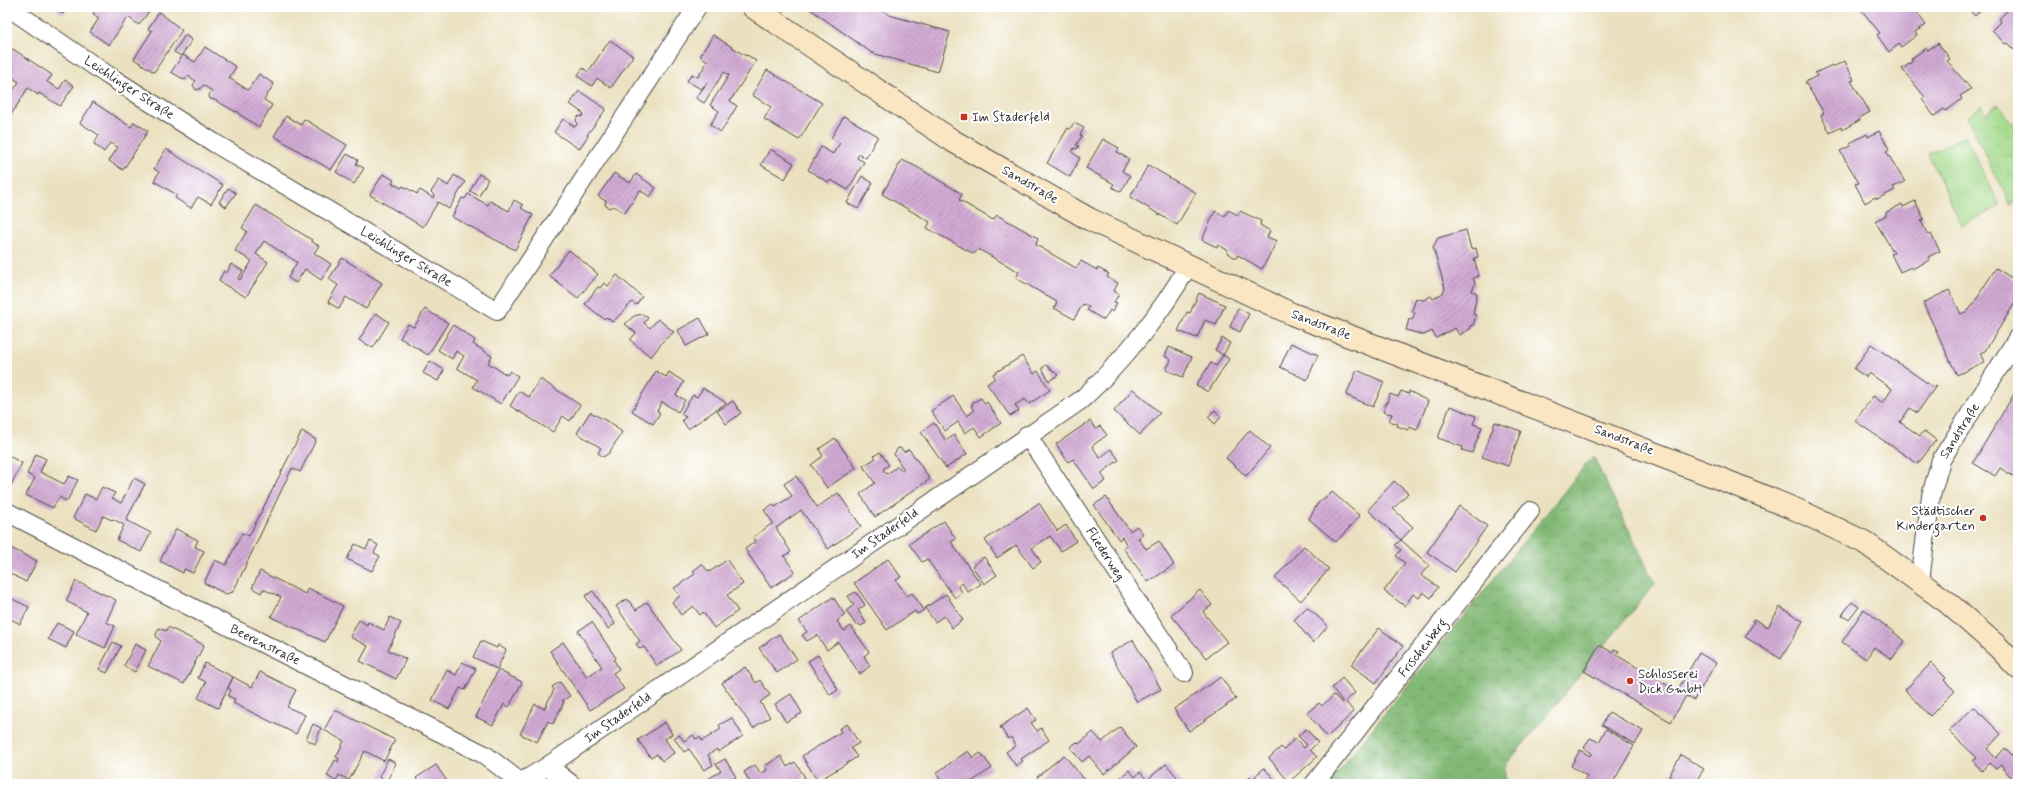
<svg xmlns="http://www.w3.org/2000/svg" width="2025" height="791" font-family="Mynerve,sans-serif">
	<defs>
		<pattern id="forest-crowns" width="20" height="18" patternUnits="userSpaceOnUse"><rect width="20" height="18" fill="#82b976"/><path d="M2 6a3 3 0 1 1 6 0M12 15a3 3 0 1 1 6 0" fill="none" stroke="#6b9761"/></pattern>
		<pattern id="park-tufts" width="24" height="20" patternUnits="userSpaceOnUse"><rect width="24" height="20" fill="#a3d98a"/><path d="M3 7l-1-3M5 7V3M7 7l1-3M15 17l-1-3M17 17v-4M19 17l1-3" fill="none" stroke="#8cba77"/></pattern>
		<pattern id="building-hatch" width="6" height="6" patternUnits="userSpaceOnUse"><rect width="6" height="6" fill="#d1aad4"/><path d="M-1 1l2-2M0 6l6-6M5 7l2-2" fill="none" stroke="#aa8bac"/></pattern>
	</defs>
	<rect width="100%" height="100%" fill="#fff"/>
	<filter id="ink" filterUnits="userSpaceOnUse"><feTurbulence type="fractalNoise" baseFrequency=".025" numOctaves="2"/><feDisplacementMap in="SourceGraphic" scale="8" xChannelSelector="R" yChannelSelector="G"/><feConvolveMatrix kernelMatrix="1 2 1 2 8 2 1 2 1" color-interpolation-filters="sRGB"/></filter>
	<filter id="wash" filterUnits="userSpaceOnUse"><feTurbulence type="fractalNoise" baseFrequency=".012" numOctaves="4" result="noise"/><feDisplacementMap in="SourceGraphic" scale="16" xChannelSelector="R" yChannelSelector="G"/><feGaussianBlur stdDeviation="0.9" result="paint"/><feColorMatrix in="noise" values="0 0 0 0 0 0 0 0 0 0 0 0 0 0 0 0 0 1.4 0 .05"/><feComposite in="paint" operator="in"/></filter>
	<g filter="url(#wash)">
		<rect width="100%" height="100%" fill="#ebe1c0"/>
		<path fill="#a3d98a" stroke="#67825a" d="M1965,136L2000,206L1962,225L1928,154Z"/>
		<path fill="url(#forest-crowns)" stroke="#567250" d="M1593,456L1655,584L1505,766V784H1328Z"/>
		<path fill="url(#park-tufts)" stroke="#67825a" d="M1998,104L2013,124L2018,120V195L2011,205L1967,117L1982,106L1986,113Z"/>
		<g id="blocks">
			<g fill="url(#building-hatch)">
				<path d="M53,7H68L63,14Z"/>
				<path d="M98,7H146L150,10L139,25L128,17L109,45L90,32L99,18L93,14Z"/>
				<path d="M807,7H878L889,15L950,32L938,72L872,53Z"/>
				<path d="M1859,7H1910L1912,10L1914,9L1926,25L1915,32L1917,35L1901,47L1899,44L1889,52L1877,35L1880,33Z"/>
				<path d="M1966,7H1988L1985,9L1983,7L1975,16Z"/>
				<path d="M2011,7H2018V54L2007,43L2005,44L1992,30L2001,21L1999,19Z"/>
				<path d="M159,12L182,30L154,72L134,59L152,31L148,29Z"/>
				<path d="M185,35L192,40L181,56L174,52Z"/>
				<path d="M713,35L746,56L747,55L756,61L730,101L737,106L721,132L710,125L719,111L710,105L729,75L724,72L704,103L696,98L707,83L701,89L687,81L692,74L698,77L708,61L700,56Z"/>
				<path d="M610,40L633,56L611,88L597,78L592,86L577,76L583,68L588,72Z"/>
				<path d="M1938,43L1950,59L1947,61L1971,89L1960,96L1962,99L1946,111L1944,109L1934,116L1922,99L1925,97L1902,69L1913,61L1911,59L1926,48L1928,50Z"/>
				<path d="M205,47L236,67L229,78L248,90L259,74L274,84L264,100L272,105L259,127L239,114L240,113L237,111L236,112L215,100L210,99L209,95L212,91L203,85L200,89L196,90L193,85L196,81L188,76L185,80L171,72L183,55L195,62Z"/>
				<path d="M13,49L52,75L47,82L59,89L65,80L74,86L60,106L39,93L38,95L28,88L9,118L7,116V88L12,92L19,82L7,74V58Z"/>
				<path d="M1845,61L1854,80L1851,81L1870,112L1859,118L1860,120L1842,130L1841,127L1830,133L1821,115L1824,113L1805,82L1817,76L1815,73L1832,65L1833,67Z"/>
				<path d="M767,70L822,103L799,140L764,119L771,107L752,95Z"/>
				<path d="M579,91L606,109L587,135L588,136L579,149L554,132L563,119L575,127L577,124L576,119L579,116L581,117L584,114L570,104Z"/>
				<path d="M93,102L131,127L134,122L148,131L123,170L109,161L118,147L110,143L104,152L94,144L99,135L80,123Z"/>
				<path d="M286,116L301,125L304,119L347,145L331,170L274,136Z"/>
				<path d="M844,116L878,136L866,158L859,154L857,158L864,162L848,190L831,180L828,182L808,170L821,147L833,154L838,146L840,143L831,138Z"/>
				<path d="M1074,123L1084,128L1080,135L1082,136L1076,145L1079,146L1077,149L1074,148L1072,152L1080,158L1070,177L1047,163L1068,128L1070,129Z"/>
				<path d="M1879,131L1889,149L1886,151L1905,182L1893,187L1895,190L1877,199L1875,197L1865,203L1855,184L1859,183L1840,151L1852,145L1850,143L1867,134L1868,137Z"/>
				<path d="M1103,139L1119,148L1117,152L1129,159L1122,171L1130,176L1121,192L1112,187L1114,184L1086,168Z"/>
				<path d="M166,149L223,185L211,204L198,197L191,208L175,198L177,195L154,181L159,172L154,169Z"/>
				<path d="M770,149L794,163L785,179L761,165Z"/>
				<path d="M347,154L358,160L356,164L364,168L354,184L336,172Z"/>
				<path d="M902,160L917,167L962,194L959,200L993,220L997,215L1038,238L1036,245L1076,268L1081,261L1097,270L1098,268L1109,274L1107,277L1118,283L1114,291L1119,294L1114,302L1117,303L1112,312L1110,310L1104,320L1087,310L1089,307L1083,304L1074,319L1054,308L1057,302L1016,278L1019,272L978,249L974,254L927,228L930,222L882,194Z"/>
				<path d="M1148,165L1196,193L1177,225L1130,197Z"/>
				<path d="M614,173L630,183L636,174L656,188L650,197L640,190L625,213L613,206L609,208L605,205L606,201L598,196Z"/>
				<path d="M383,174L394,180L392,183L401,188L403,186L417,194L420,190L433,198L434,195L431,192L439,180L448,186L454,175L465,182L449,209L438,202L423,227L370,195Z"/>
				<path d="M479,174L488,179L479,196L470,191Z"/>
				<path d="M862,176L873,183L858,209L847,203Z"/>
				<path d="M228,188L236,193L226,207L219,202Z"/>
				<path d="M468,194L488,205L490,201L509,211L514,200L523,205L521,208L533,215L515,250L452,217L462,198L465,199Z"/>
				<path d="M1915,201L1924,219L1921,221L1928,235L1931,234L1940,251L1928,257L1930,260L1912,269L1911,267L1900,272L1891,254L1894,253L1875,221L1887,215L1885,213L1902,204L1903,207Z"/>
				<path d="M256,205L312,240L311,241L319,246L314,253L331,264L321,280L305,269L296,283L288,278L297,262L264,241L256,254L268,262L246,297L220,282L219,280L224,271L227,273L231,264L243,271L238,279L240,280L252,261L235,251L247,231L242,228Z"/>
				<path d="M1228,210L1238,215L1240,211L1261,221L1260,225L1270,231L1267,237L1277,241L1262,269L1238,255L1236,258L1227,253L1228,250L1218,245L1217,247L1202,240L1215,211L1225,216Z"/>
				<path d="M1466,230L1471,249L1476,248L1478,257L1474,258L1479,276L1473,278L1475,283L1472,291L1477,293L1473,314L1476,315L1473,326L1471,325L1470,329L1459,335L1455,328L1436,338L1432,331L1424,335L1406,330L1409,319L1412,320L1415,312L1412,311L1416,298L1423,300L1431,296L1433,299L1443,293L1445,288L1433,247L1438,238Z"/>
				<path d="M569,250L598,274L578,298L549,276Z"/>
				<path d="M342,258L382,283L366,309L346,297L339,309L328,302L338,285L329,279Z"/>
				<path d="M1996,268L2018,282V298L1985,351L1980,353L1984,362L1957,375L1923,303L1949,290L1961,314L1969,310Z"/>
				<path d="M617,275L642,297L636,305L632,302L613,322L606,317L604,319L585,304L598,287L600,288L604,283L608,286Z"/>
				<path d="M1199,293L1225,305L1216,325L1205,320L1197,338L1178,331L1187,312L1190,313Z"/>
				<path d="M1238,308L1249,314L1240,332L1230,327Z"/>
				<path d="M425,309L448,323L428,355L400,338L408,324L414,327Z"/>
				<path d="M376,313L389,322L373,348L359,340Z"/>
				<path d="M642,314L648,318L644,323L650,328L658,319L674,332L664,340L651,357L630,340L636,333L625,324L634,316Z"/>
				<path d="M700,318L709,334L686,346L678,330Z"/>
				<path d="M453,325L475,340L473,344L492,356L488,363L507,375L510,371L518,376L501,404L473,387L477,380L457,368L464,356L456,351L452,359L438,350Z"/>
				<path d="M1222,338L1230,343L1223,355L1215,350Z"/>
				<path d="M1291,343L1318,355L1307,380L1280,367Z"/>
				<path d="M1871,344L1933,387L1936,386L1917,413L1910,408L1900,422L1920,436L1924,431L1936,440L1918,464L1855,421L1873,396L1883,403L1892,389L1869,373L1866,377L1854,369Z"/>
				<path d="M1169,347L1192,357L1183,377L1166,370L1171,360L1165,356Z"/>
				<path d="M1223,355L1229,359L1208,392L1196,385L1211,363L1216,366Z"/>
				<path d="M1022,356L1034,374L1038,371L1050,390L1029,404L1025,399L1015,405L1019,411L1010,416L987,384L995,378L993,374Z"/>
				<path d="M430,361L444,370L438,381L423,373Z"/>
				<path d="M1046,365L1058,375L1049,381L1042,368Z"/>
				<path d="M1357,370L1384,382L1373,407L1346,395Z"/>
				<path d="M656,371L666,377L669,372L684,382L676,395L685,400L678,412L662,402L657,411L660,413L653,424L632,411Z"/>
				<path d="M540,379L580,405L570,421L563,416L553,432L510,406L519,391L529,397Z"/>
				<path d="M703,388L726,403L688,429L682,420L686,417L681,414L693,395L697,397Z"/>
				<path d="M1133,389L1160,413L1140,435L1114,411Z"/>
				<path d="M1401,391L1409,394V391L1428,401L1417,430L1409,427L1408,430L1397,426L1398,424L1389,421L1392,414L1383,412L1390,394L1398,397Z"/>
				<path d="M2014,394L2018,397V479L2000,468L1995,476L1973,463Z"/>
				<path d="M953,396L967,416L974,411L971,406L973,405L972,403L981,398L985,404L987,402L1001,423L981,437L974,427L965,433L958,422L945,431L931,411Z"/>
				<path d="M733,401L741,413L726,424L717,411Z"/>
				<path d="M1450,406L1476,416L1473,424L1482,427L1472,453L1462,450L1463,447L1438,438Z"/>
				<path d="M1215,410L1221,417L1215,424L1208,417Z"/>
				<path d="M590,412L616,426L615,427L622,432L609,453L603,457L598,453L601,448L577,433Z"/>
				<path d="M1090,421L1096,429L1100,426L1107,435L1092,446L1100,458L1111,449L1119,460L1101,473L1106,481L1094,489L1073,459L1068,462L1056,444Z"/>
				<path d="M1495,422L1521,431L1508,466L1482,457Z"/>
				<path d="M934,423L946,441L954,435L967,454L946,468L921,432Z"/>
				<path d="M1250,430L1270,448L1246,476L1226,458Z"/>
				<path d="M302,431L316,440L300,472L292,468L233,592L226,594L204,583L215,560L226,565L242,533L249,536Z"/>
				<path d="M835,438L856,468L827,488L811,465L823,456L819,449Z"/>
				<path d="M898,448L902,449L904,452L909,449L930,479L875,517L860,494L875,483L863,466L876,458L874,456L880,452L889,465L883,469L887,474L898,466L902,471L904,470L894,454Z"/>
				<path d="M36,454L46,459L40,472L64,484L69,476L78,480L67,501L59,497L53,508L26,495L35,478L27,474Z"/>
				<path d="M7,455L22,463L10,487L7,485Z"/>
				<path d="M796,476L817,507L838,493L861,526L828,549L801,510L776,528L791,552L784,556L795,572L771,588L745,549L756,541L753,537L773,523L764,510L773,504L775,507L792,496L784,484Z"/>
				<path d="M134,478L145,484L126,520L151,533L141,552L117,540L124,525L113,519L112,520L103,516L96,530L73,518L85,494L96,499L102,487L115,493L112,498L121,503Z"/>
				<path d="M1394,481L1408,493L1393,509L1413,527L1401,540L1368,510Z"/>
				<path d="M1332,492L1360,516L1336,542L1309,519L1318,503Z"/>
				<path d="M1106,497L1130,531L1137,526L1143,534L1138,538L1146,549L1159,541L1174,565L1148,582L1123,548L1127,545L1122,537L1119,540L1094,505Z"/>
				<path d="M1039,503L1057,531L1066,525L1076,541L1061,551L1050,536L1032,548L1041,562L1033,568L1016,545L997,558L985,540Z"/>
				<path d="M1459,506L1487,526L1455,572L1427,552Z"/>
				<path d="M944,521L956,539L951,542L981,584L968,592L962,583L958,586L962,592L955,598L927,559L922,562L909,544Z"/>
				<path d="M176,529L198,540L195,547L204,551L193,573L184,569L183,573L160,561Z"/>
				<path d="M1401,540L1429,565L1421,575L1438,587L1431,598L1423,592L1419,598L1413,594L1405,606L1384,591L1405,563L1396,556L1401,550L1395,545Z"/>
				<path d="M370,541L378,545L374,553L380,556L372,571L347,559L355,544L366,549Z"/>
				<path d="M7,546L37,561L26,582L9,573L7,577Z"/>
				<path d="M1304,546L1329,569L1301,601L1275,578Z"/>
				<path d="M984,557L997,575L984,584L972,566Z"/>
				<path d="M888,559L901,577L896,580L907,596L912,593L924,610L917,614L915,611L887,630L854,583Z"/>
				<path d="M727,560L743,584L727,595L738,611L714,628L703,612L700,615L693,606L681,615L672,602L680,596L674,588L695,574L693,571L702,564L709,572Z"/>
				<path d="M260,571L305,594L308,588L343,606L325,642L271,617L281,597L263,589L261,593L252,588Z"/>
				<path d="M76,581L116,600L106,622L115,626L105,648L76,634L87,612L66,601Z"/>
				<path d="M1200,590L1212,605L1203,612L1227,642L1206,658L1171,615Z"/>
				<path d="M593,591L615,624L608,629L585,596Z"/>
				<path d="M856,592L865,605L858,610L866,623L861,626L859,624L856,625L846,611L854,605L848,596Z"/>
				<path d="M946,594L963,620L952,628L944,616L935,622L925,608Z"/>
				<path d="M833,597L845,615L837,621L844,631L851,626L869,652L864,656L870,666L860,674L838,642L827,650L817,635L807,641L802,635L807,632L799,621Z"/>
				<path d="M10,598L29,607L20,624L7,617V605Z"/>
				<path d="M627,599L636,610L647,602L681,650L657,666L644,647L640,649L636,644L640,641L616,606Z"/>
				<path d="M1852,602L1859,607L1849,620L1842,615Z"/>
				<path d="M1307,607L1328,626L1313,643L1294,620Z"/>
				<path d="M1780,607L1803,621L1781,659L1745,637L1754,622L1752,621L1754,619L1768,627Z"/>
				<path d="M1864,609L1905,641L1892,659L1874,647L1866,659L1842,642Z"/>
				<path d="M390,617L401,623L388,650L406,659L396,679L360,661L368,646L350,637L359,620L367,625L368,622L384,630Z"/>
				<path d="M592,622L616,658L614,660L619,669L613,673L624,689L590,710L550,651L563,642L587,677L602,667L578,631Z"/>
				<path d="M57,623L74,631L66,648L48,639Z"/>
				<path d="M168,627L204,645L184,684L148,666L161,641L157,638L156,634L159,628L166,631Z"/>
				<path d="M1379,628L1403,646L1376,683L1351,665Z"/>
				<path d="M779,634L797,659L777,673L759,648Z"/>
				<path d="M1133,640L1161,689L1137,702L1110,653Z"/>
				<path d="M481,641L497,648L498,645L506,650L497,669L473,657Z"/>
				<path d="M113,642L121,646L107,673L99,669Z"/>
				<path d="M135,644L146,650L135,672L124,666Z"/>
				<path d="M1599,645L1612,652L1614,649L1619,651L1616,655L1677,691L1699,653L1716,663L1694,700L1686,696L1671,722L1584,671Z"/>
				<path d="M818,655L838,690L830,695L808,661Z"/>
				<path d="M462,662L476,669L465,690L460,688L449,709L432,700L447,670L456,675Z"/>
				<path d="M205,663L233,677L218,708L198,698L206,682L198,678Z"/>
				<path d="M1931,663L1946,678L1944,680L1955,691L1930,716L1905,690Z"/>
				<path d="M745,667L756,683L760,680L770,695L760,702L770,717L753,728L722,683Z"/>
				<path d="M498,670L522,682L509,707L504,704L493,725L476,717Z"/>
				<path d="M260,672L296,690L287,707L305,715L296,734L233,703L235,699L228,696L231,690L228,688L233,677L252,687Z"/>
				<path d="M1221,677L1236,699L1189,731L1174,709Z"/>
				<path d="M1342,678L1355,693L1345,701L1354,712L1327,737L1307,713L1319,703L1322,706L1334,695L1342,703L1343,702L1332,688Z"/>
				<path d="M560,682L570,696L562,701L564,702L553,724L548,721L537,742L520,734L535,704L544,709L554,690L552,687Z"/>
				<path d="M791,694L802,713L786,722L775,704Z"/>
				<path d="M1974,707L2001,734L1987,749L1996,758L2005,748L2012,755L2018,750V784H2013L2015,782L2001,765L1996,769L1990,763L1982,771L1973,761L1977,758L1949,731Z"/>
				<path d="M1028,708L1036,720L1031,723L1037,731L1041,728L1049,740L1021,759L1023,761L1016,766L1006,752L1016,745L1011,737L1008,739L1000,727Z"/>
				<path d="M335,710L395,740L384,761L365,751L349,780L339,775L336,781L327,776L335,760L338,762L339,759L336,757L344,741L324,730Z"/>
				<path d="M1609,712L1643,731L1635,744L1602,725Z"/>
				<path d="M732,718L743,736L718,752L717,749L708,755L713,765L704,770L689,749L684,752L674,738L679,735L684,741L693,735L696,739L700,737L702,741L721,729L719,725Z"/>
				<path d="M665,722L672,734L665,739L674,753L662,761L657,754L651,758L638,740Z"/>
				<path d="M313,724L321,728L315,744L306,739Z"/>
				<path d="M847,724L859,743L851,748L857,757L818,781L802,756L841,732L839,729Z"/>
				<path d="M1120,727L1136,747L1104,774L1089,756L1082,762L1070,747L1077,742L1079,744L1093,732L1102,742Z"/>
				<path d="M1306,729L1318,742L1310,750L1317,757L1289,782L1269,758L1281,747L1284,750L1295,738L1304,748L1307,745L1298,736Z"/>
				<path d="M1606,729L1634,746L1612,784H1583L1587,776L1571,766L1580,750L1590,756L1592,753L1584,748L1590,738L1599,742Z"/>
				<path d="M968,751L973,758L981,753L992,768L968,784H943L936,773Z"/>
				<path d="M1064,755L1085,780L1081,784H1043L1037,777Z"/>
				<path d="M1681,755L1704,769L1694,784H1682L1669,776Z"/>
				<path d="M781,756L787,767L795,762L805,777L795,784H751L744,772L755,765L761,774L767,770L765,766Z"/>
				<path d="M388,759L396,763L387,781L379,777Z"/>
				<path d="M725,759L736,777L728,782L729,784H700L721,771L716,764Z"/>
				<path d="M1166,764L1182,783L1181,784H1120L1121,777L1129,770L1135,777L1140,772L1147,780Z"/>
				<path d="M436,765L449,784H420L416,778Z"/>
				<path d="M1264,768L1277,782L1276,784H1262L1255,776Z"/>
				<path d="M1250,777L1257,784H1243Z"/>
			</g>
		</g>
	</g>
	<g filter="url(#ink)">
		<use href="#blocks" fill-opacity="0" stroke="#484641" stroke-width="1"/>
		<g fill="none" stroke-linecap="round" stroke-linejoin="round">
			<g stroke="#484641" stroke-width="20">
				<g id="street">
					<path d="M8,7L109,76L216,144L497,311L697,7"/>
					<path d="M1027,435L1184,673"/>
					<path d="M7,512L228,626L485,755L520,782"/>
					<path d="M1920,581L1931,496L1941,460L2018,337"/>
					<path d="M548,766L571,784"/>
					<path d="M518,784L548,766L1081,400C1122,362 1161,314 1188,266"/>
					<path d="M1314,784L1530,511"/>
				</g>
			</g>
			<g stroke="#484641" stroke-width="24">
				<path id="secondary" d="M753,7L953,141L1089,219L1292,314L1726,481L1802,512L1864,542L1947,602L1998,647L2018,668"/>
			</g>
			<use href="#street" stroke="#fff" stroke-width="18"/>
			<use href="#secondary" stroke="#fbe6c3" stroke-width="22"/>
		</g>
	</g>
	<g fill="#c8321e" stroke="#fff" stroke-width="1.5">
		<rect x="960" y="113" width="8" height="8" rx="2"/>
		<circle cx="1983" cy="518" r="4"/>
		<circle cx="1630" cy="681" r="4"/>
	</g>
	<g text-anchor="middle" dominant-baseline="central" stroke-width="4" stroke-linejoin="round" paint-order="stroke">
		<g font-size="13" fill="#2b2b2b" stroke="#fff">
			<text transform="translate(129 88) rotate(33)">Leichlinger Straße</text>
			<text transform="translate(1030 185) rotate(30)">Sandstraße</text>
			<text transform="translate(406 257) rotate(31)">Leichlinger Straße</text>
			<text transform="translate(1321 325) rotate(21)">Sandstraße</text>
			<text transform="translate(1960 431) rotate(-58)">Sandstraße</text>
			<text transform="translate(1624 440) rotate(21)">Sandstraße</text>
			<text transform="translate(885 534) rotate(-35)">Im Staderfeld</text>
			<text transform="translate(1105 554) rotate(57)">Fliederweg</text>
			<text transform="translate(265 645) rotate(26)">Beerenstraße</text>
			<text transform="translate(1423 648) rotate(-52)">Frischenberg</text>
			<text transform="translate(618 718) rotate(-35)">Im Staderfeld</text>
		</g>
		<g font-size="13" fill="#2b2b2b" stroke="#fff" text-anchor="start">
			<text x="972" y="117">Im Staderfeld</text>
			<text x="1975" y="511" text-anchor="end">Städtischer<tspan x="1975" dy="15">Kindergarten</tspan></text>
			<text x="1638" y="674">Schlosserei<tspan x="1638" dy="15">Dick GmbH</tspan></text>
		</g>
	</g>
	<rect width="2025" height="791" fill="none" stroke="#fff" stroke-width="24"/>
</svg>
